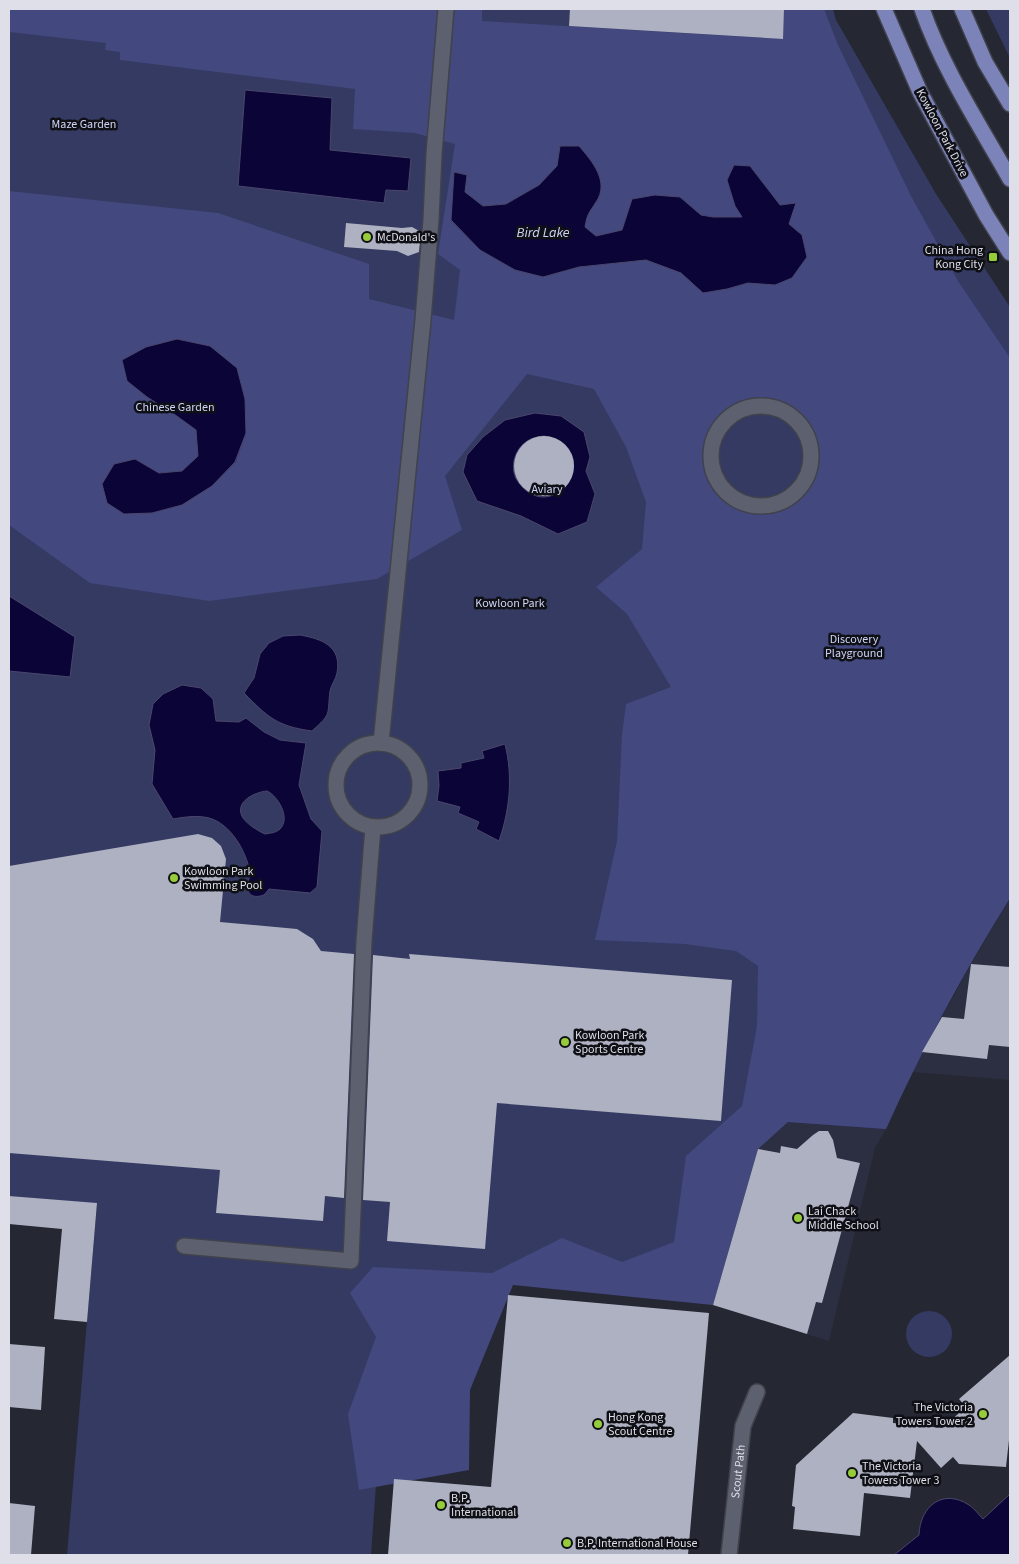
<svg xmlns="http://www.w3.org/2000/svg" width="1019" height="1564" font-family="'Source Sans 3',sans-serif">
	<rect width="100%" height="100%" fill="#252733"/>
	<g fill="#2c2f41">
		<path d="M1010,898V1080L912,1072L971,964Z"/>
		<path d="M788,1122L886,1129L875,1148L829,1341L713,1305L758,1149Z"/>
	</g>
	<g fill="#353a62">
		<path d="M9,9H833L836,20L936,194L1010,307V898C964,972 922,1049 886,1129L787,1122L737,1169L675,1262L469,1280L381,1415L371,1555H67L97,1204L9,1196Z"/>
		<path d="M986,9H1010V58Z"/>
		<circle cx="929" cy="1334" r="23"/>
	</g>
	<path fill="#43487f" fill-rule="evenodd" d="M9,9H482V21L782,39L784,9H824L838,45L911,196L958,281L1010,358V898C964,972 922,1049 886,1129L788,1122L758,1149L713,1305L513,1285L470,1390L469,1470L359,1490L348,1414L376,1337L350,1293L373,1267L492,1273L562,1238L622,1262L674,1242L686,1156L742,1106L757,1026L758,966L736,951L685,944L595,940L617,841L622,735L626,704L671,687L627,614L596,587L642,549L646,502L626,447L594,389L527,374L445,476L462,530L377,579L209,601L90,583L9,525V191L218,213L369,264V299L454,320L460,270L438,254L455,144L415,133L353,129L355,89L120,60V52L105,50L106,43L9,32ZM557,166L598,200L587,214L585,227L596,236L622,230L627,218L680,197L701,215L713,217H743L735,206L765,185L780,205L789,224L775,285L748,283L727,289L704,293L681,273L646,260L579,267L543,277L515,270L480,250L451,221L454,172L466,175L465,192L483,206L506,204L539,185ZM237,368L245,399L246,433L236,462L212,486L114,464L135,459L159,473L182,471L198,456L196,430L174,414ZM760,405C771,407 783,408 792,416C809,429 817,453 809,474C804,487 793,497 780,502C732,521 690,463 723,424C729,417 736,411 745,408C749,407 755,406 760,405Z"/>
	<g fill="#0b0537" stroke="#4a466c" fill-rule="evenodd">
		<path d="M245,90L332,98L330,150L411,158L408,191L386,190L384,203L238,186Z"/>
		<path d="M560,146H579C592,161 610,182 596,202C589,213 587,214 585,227L596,236L622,230L632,199L655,195L680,197L701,215L713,217H742L735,206L727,180L734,165L750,166L780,205L796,203L789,224L802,235L807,257L792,278L775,285L748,283L727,289L703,293L681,273L646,260L579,267L543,277L515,270L480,250L451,220L454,172L467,175L465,192L483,206L506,204L539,185L557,166Z"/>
		<path d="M177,339L210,346L237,368L245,399L246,433L235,462L212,486L182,505L152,513L124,514L107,503L102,484L114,464L135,459L159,473L182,471L198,456L196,430L174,414L147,397L127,381L122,360L146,347Z"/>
		<path d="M535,413L561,416L584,432L590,457L586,471L595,494L587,522L558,534L521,516L477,501L463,472L467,455L483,437L505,420ZM544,436C607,448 555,529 519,483C509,471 513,451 526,442C531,438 537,437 544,436Z"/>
		<path d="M9,596L75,637L70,677L9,671Z"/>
		<path d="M300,635C322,639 342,646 337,673C336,679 331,685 330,691C327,716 332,713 312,731C276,726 268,717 244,693L254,678L260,654L269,643L283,636Z"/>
		<path d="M182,685L201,688L213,699L216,721L239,722L246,718L264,732L280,740L306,743L299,785L311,819L322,831L317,887L310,893L269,889L264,895C258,897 250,898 248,890C245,884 251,878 250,872C246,851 231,824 209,818C197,815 185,817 173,819L152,784L155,750L149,725L153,704L163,694ZM267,791C278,796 291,818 280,829C276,833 270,833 265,834C258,831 247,824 243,818C233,802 255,792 267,791Z"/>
		<path d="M505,744C513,777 510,809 499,841L476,829L479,822L458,813L460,807L437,801L439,786L438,771L461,768V763L484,758L482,751Z"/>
		<path d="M1010,1494V1555H894L919,1535C920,1506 943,1488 969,1505C974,1508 979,1515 983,1519Z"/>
	</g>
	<g fill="#aeb1c1">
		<path d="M570,9H784L783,39L569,26Z"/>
		<path d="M346,223L402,228L412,227L421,232L419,252L408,256L397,251L344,247Z"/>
		<circle cx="544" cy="466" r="30"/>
		<path d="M198,834L212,838L221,846L226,859L220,922L297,929L313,939L321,951L354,954L344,1198L325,1196L323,1221L216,1213L220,1170L9,1153V866Z"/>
		<path d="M409,954L732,980L721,1121L497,1103L485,1249L387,1241L390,1202L363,1200L373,955L410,959Z"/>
		<path d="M971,964L1010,967V1047L989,1045L987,1059L922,1052L942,1017L964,1019Z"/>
		<path d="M819,1131H828L833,1140L837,1158L860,1163L822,1303L816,1302L807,1334L713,1305L758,1149L780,1153L781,1146L797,1149L813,1135Z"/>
		<path d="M9,1196L97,1203L87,1322L54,1319L62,1229L9,1224Z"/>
		<path d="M508,1295L709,1313L688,1555H388L394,1479L491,1487Z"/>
		<path d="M9,1344L45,1347L41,1410L9,1407Z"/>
		<path d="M1010,1355V1431L1006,1467L959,1464L953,1457L941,1468L917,1441L910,1498L864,1493L860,1536L793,1529L795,1507L792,1506L796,1465L853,1413L893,1418V1423L942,1428L966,1407L959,1399Z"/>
		<path d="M9,1503L35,1506L31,1555H9Z"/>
	</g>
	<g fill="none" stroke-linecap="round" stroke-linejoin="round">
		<g stroke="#40424c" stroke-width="18">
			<g id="minor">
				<circle cx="761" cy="456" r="50"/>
				<path d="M381,743L423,320L431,220L434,154L446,9"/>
				<circle cx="378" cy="785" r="42"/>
				<path d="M184,1246L351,1261L364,941L373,827"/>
				<path id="s1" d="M729,1555L743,1426L757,1392"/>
			</g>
		</g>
		<g stroke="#40424c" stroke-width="18">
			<g id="major">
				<path d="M884,9L920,92L986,215L1010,253"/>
				<path d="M922,9C943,69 979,124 1010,179"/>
				<path d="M962,9L985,62L1010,104"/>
			</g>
		</g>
		<use href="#minor" stroke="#5d606e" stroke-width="15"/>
		<use href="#major" stroke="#7c83b9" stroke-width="15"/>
	</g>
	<g fill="#96cc39" stroke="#0f1016" stroke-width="2">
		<circle cx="367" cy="237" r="5"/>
		<rect x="988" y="252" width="10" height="10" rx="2.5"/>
		<circle cx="174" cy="878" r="5"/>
		<circle cx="565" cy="1042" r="5"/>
		<circle cx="798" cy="1218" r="5"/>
		<circle cx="983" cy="1414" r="5"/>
		<circle cx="598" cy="1424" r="5"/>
		<circle cx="852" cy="1473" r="5"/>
		<circle cx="441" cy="1505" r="5"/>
		<circle cx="567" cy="1543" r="5"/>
	</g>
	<g text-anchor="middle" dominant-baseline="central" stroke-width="5" stroke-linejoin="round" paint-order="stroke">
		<g font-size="12" fill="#d0d6f8" stroke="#0f1016">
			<text x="84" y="124">Maze Garden</text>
			<text x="175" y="407">Chinese Garden</text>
			<text x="547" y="489">Aviary</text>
			<text x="510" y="603">Kowloon Park</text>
			<text x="854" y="639">Discovery<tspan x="854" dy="14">Playground</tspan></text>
		</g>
		<g font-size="12" fill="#dedfe8" stroke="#0f1016">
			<text transform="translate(942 133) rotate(62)">Kowloon Park Drive</text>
			<text stroke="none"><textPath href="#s1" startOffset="84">Scout Path</textPath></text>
		</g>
		<g font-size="12" fill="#dedfe8" stroke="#0f1016" text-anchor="start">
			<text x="377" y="237">McDonald's</text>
			<text x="983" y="250" text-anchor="end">China Hong<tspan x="983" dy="14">Kong City</tspan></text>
			<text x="184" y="871">Kowloon Park<tspan x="184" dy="14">Swimming Pool</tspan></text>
			<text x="575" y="1035">Kowloon Park<tspan x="575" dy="14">Sports Centre</tspan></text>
			<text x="808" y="1211">Lai Chack<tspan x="808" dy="14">Middle School</tspan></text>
			<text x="973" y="1407" text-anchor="end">The Victoria<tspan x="973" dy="14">Towers Tower 2</tspan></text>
			<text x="608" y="1417">Hong Kong<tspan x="608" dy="14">Scout Centre</tspan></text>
			<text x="862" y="1466">The Victoria<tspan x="862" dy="14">Towers Tower 3</tspan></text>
			<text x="451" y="1498">B.P.<tspan x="451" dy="14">International</tspan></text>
			<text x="577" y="1543">B.P. International House</text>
		</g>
		<g font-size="14" font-style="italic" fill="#cdd3f6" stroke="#0f1016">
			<text x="543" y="233">Bird Lake</text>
		</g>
	</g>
	<rect width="1019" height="1564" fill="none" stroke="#dedfe8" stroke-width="20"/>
</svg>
